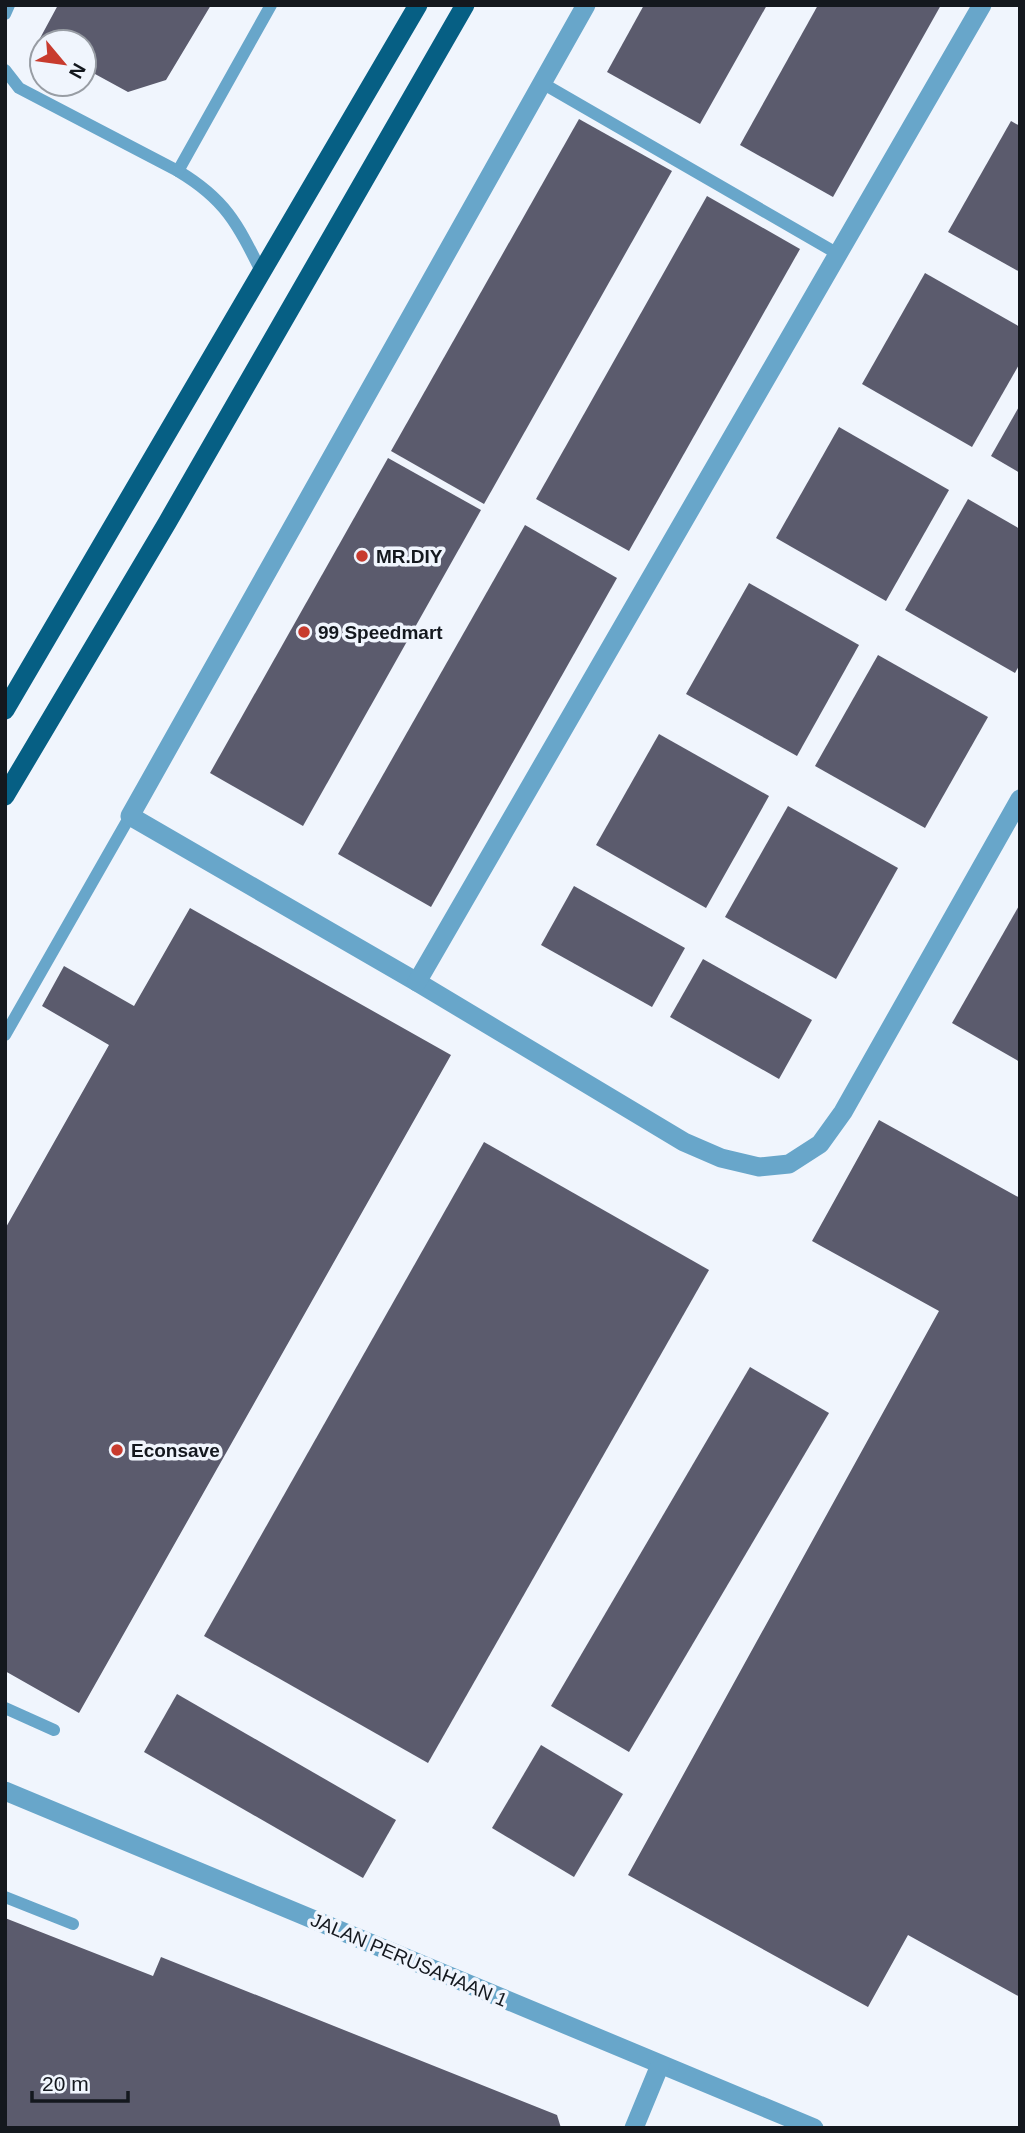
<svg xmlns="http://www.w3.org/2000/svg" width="1025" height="2133" font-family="Arial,sans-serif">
	<rect width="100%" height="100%" fill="#f0f5fd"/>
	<g fill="#5b5b6d">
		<path d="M58,5H211L166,80L128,92L84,68V42H42V44L38,42Z"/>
		<path d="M644,5H767L700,124L607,72Z"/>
		<path d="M818,5H941L833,197L740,145Z"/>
		<path d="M579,119L672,171L484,504L391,451Z"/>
		<path d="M1011,121L1020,126V272L948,232Z"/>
		<path d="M707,196L800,249L629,551L536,499Z"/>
		<path d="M925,273L1020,327V363L972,447L862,384Z"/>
		<path d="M1020,405V473L991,456Z"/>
		<path d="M839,427L949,490L886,601L776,538Z"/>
		<path d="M388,458L481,510L303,826L210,773Z"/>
		<path d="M968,499L1020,529V664L1015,673L905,610Z"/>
		<path d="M525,525L617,578L431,907L338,854Z"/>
		<path d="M749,583L859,645L797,756L686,694Z"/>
		<path d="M878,655L988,717L925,828L815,766Z"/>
		<path d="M659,734L769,796L706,908L596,845Z"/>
		<path d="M788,806L898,868L836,979L725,917Z"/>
		<path d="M574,886L685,948L652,1007L541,945Z"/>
		<path d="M1020,904V1062L952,1023Z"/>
		<path d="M190,908L451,1055L79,1713L5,1671V1229L109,1045L42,1006L64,966L134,1006Z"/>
		<path d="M703,959L812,1020L779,1079L670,1017Z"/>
		<path d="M879,1120L1020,1198V1997L908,1935L868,2007L628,1875L939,1311L812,1241Z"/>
		<path d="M484,1142L709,1270L428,1763L204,1636Z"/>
		<path d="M750,1367L829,1413L629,1752L551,1706Z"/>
		<path d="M177,1694L396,1820L363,1878L144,1752Z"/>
		<path d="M541,1745L623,1794L574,1877L492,1828Z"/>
		<path d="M5,1918L153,1976L161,1957L557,2115L561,2128H5Z"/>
	</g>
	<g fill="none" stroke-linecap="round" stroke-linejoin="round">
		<g stroke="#68a6ca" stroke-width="12">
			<path d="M5,14L9,5"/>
			<path d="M5,70L19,88L178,171C225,199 237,223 261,271"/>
			<path d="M542,83L838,254"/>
			<path d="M178,171L271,5"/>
			<path d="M5,1035L130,816"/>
			<path d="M5,1708L54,1730"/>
			<path d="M5,1897L73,1924"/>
		</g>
		<g stroke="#68a6ca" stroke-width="19">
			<path d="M586,5L130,816L417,982L684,1142L721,1158L759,1167L789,1164L820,1144L843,1112L1020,799"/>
			<path d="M417,982L982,5"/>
			<path d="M5,1791L814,2128"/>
			<path d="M634,2128L660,2065"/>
		</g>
		<g stroke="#065f84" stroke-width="19">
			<path d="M5,710L418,5"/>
			<path d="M5,796L167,523L465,5"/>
		</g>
	</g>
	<g fill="#c83b2e" stroke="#f0f5fd" stroke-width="2.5">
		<circle cx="362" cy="556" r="7"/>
		<circle cx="304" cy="632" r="7"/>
		<circle cx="117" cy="1450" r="7"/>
	</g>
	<g text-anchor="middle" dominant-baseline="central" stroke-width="7" stroke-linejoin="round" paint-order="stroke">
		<g font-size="19" font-weight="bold" fill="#14181e" stroke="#f0f5fd" text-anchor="start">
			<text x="376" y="556">MR.DIY</text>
			<text x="318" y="632">99 Speedmart</text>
			<text x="131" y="1450">Econsave</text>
		</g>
		<g font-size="19" fill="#14181e" stroke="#f0f5fd">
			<text transform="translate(409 1960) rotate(23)">JALAN PERUSAHAAN 1</text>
		</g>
	</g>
	<rect width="1025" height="2133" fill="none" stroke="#14181e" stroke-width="14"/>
	<g transform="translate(63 63) rotate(119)"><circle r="33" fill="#f0f5fd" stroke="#989da4" stroke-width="2"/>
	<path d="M0-5L12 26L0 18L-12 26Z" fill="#c83b2e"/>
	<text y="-10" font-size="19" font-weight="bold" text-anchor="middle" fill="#14181e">N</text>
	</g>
	<path d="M32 2091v10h96v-10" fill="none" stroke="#14181e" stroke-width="3.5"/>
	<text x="42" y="2091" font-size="21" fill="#14181e" stroke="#f0f5fd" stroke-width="5" paint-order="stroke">20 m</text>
</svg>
